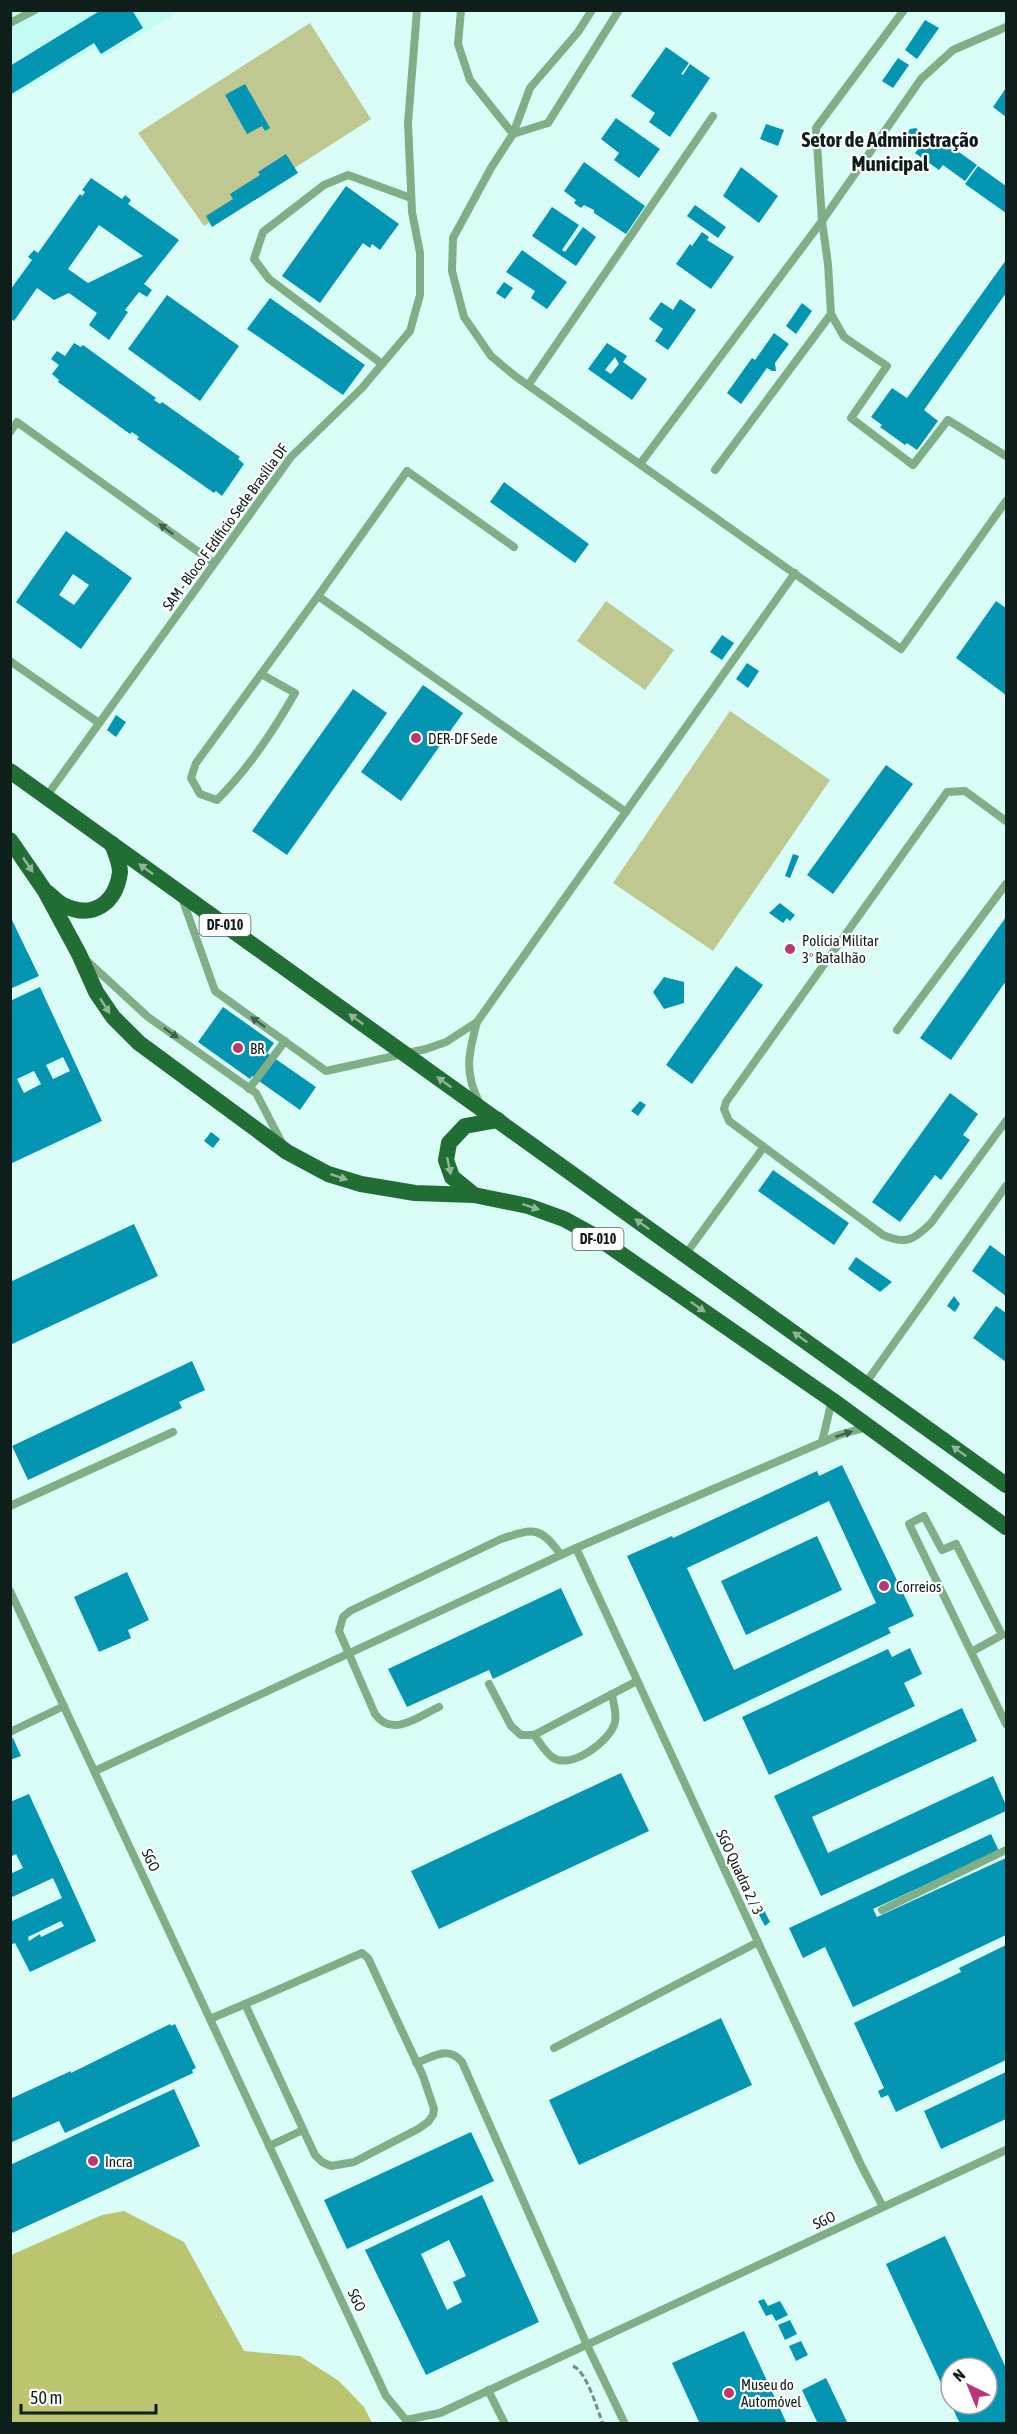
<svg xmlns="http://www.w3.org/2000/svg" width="1017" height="2434" font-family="'Asap Condensed',sans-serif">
	<rect width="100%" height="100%" fill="#dafef7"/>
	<path fill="#c4fbf2" d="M11,11H180L103,58L95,47L11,98Z"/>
	<g fill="#c0c892">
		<path d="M310,23L371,119L204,226L138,133Z"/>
		<path d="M606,601L674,650L645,690L577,641Z"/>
		<path d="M730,711L830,780L713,951L613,883Z"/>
	</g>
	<path fill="#bbc570" d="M124,2211L184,2242L244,2351L300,2356L339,2381L364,2407L372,2423H11V2255L102,2215Z"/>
	<g fill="#0395b1" fill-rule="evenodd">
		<path d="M101,10H132L143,28L101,54L94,43L10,95V66Z"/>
		<path d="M925,20L939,28L917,59L905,50Z"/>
		<path d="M666,47L689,63L681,74L683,75L690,64L710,78L670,137L649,122L655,113L631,96Z"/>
		<path d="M898,58L909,65L893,88L882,81Z"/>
		<path d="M245,84L270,128L265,131L262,126L247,134L225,95Z"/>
		<path d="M1006,88V117L993,107Z"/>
		<path d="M616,118L660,149L639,178L614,160L619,153L601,139Z"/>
		<path d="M766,124L784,130L778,146L760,139Z"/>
		<path d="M916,128L927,138L931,132L977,165L965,181L943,165L939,170L915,153L919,148L907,141L906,135L910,129Z"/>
		<path d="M286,154L298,173L212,227L206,216L233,199L230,194L260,175L258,172Z"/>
		<path d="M584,162L645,206L626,234L594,213V210L584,205L581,208L574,203L576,200L564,191Z"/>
		<path d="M978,166L1006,186V213L965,184Z"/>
		<path d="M741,167L778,196L759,223L723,196Z"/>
		<path d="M91,178L122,199L125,195L131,200L128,204L179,240L144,284L152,290L147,297L139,292L125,310L128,312L109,340L89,325L97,313L69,293L54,300L37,288L14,321L10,318V290L32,260L28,257L34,250L38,253L80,194L82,196L85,192L82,190ZM99,225L143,256L88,283L68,269Z"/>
		<path d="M346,186L399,224L380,250L372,244L370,248L363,243L320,303L282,276Z"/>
		<path d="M695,205L726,227L718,238L687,216Z"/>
		<path d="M552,207L579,225L562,250L565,252L583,227L596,237L576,266L532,236Z"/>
		<path d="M702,232L709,237L707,240L734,257L711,289L676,264L690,244L692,246Z"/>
		<path d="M522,250L567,282L547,309L531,298L535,291L506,272Z"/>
		<path d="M1006,260V293L924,410L938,421L917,450L907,443L905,445L880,427L882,425L871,417L892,388L907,398Z"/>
		<path d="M504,282L513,288L505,299L496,293Z"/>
		<path d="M167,295L239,346L200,401L128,349Z"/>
		<path d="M270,298L365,365L343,395L247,329Z"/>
		<path d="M680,299L696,310L668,350L655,341L663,329L649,319L661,302L673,310Z"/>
		<path d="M802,303L812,311L796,334L786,326Z"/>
		<path d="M774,333L789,344L775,363L776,371H772L767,368L741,404L727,393L752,358L755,360Z"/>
		<path d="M74,343L81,347L83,345L156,398L154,400L160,404L162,402L240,457L238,459L244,464L222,496L216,491L214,493L137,439L139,437L132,432L130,434L58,382L59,380L52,374L59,365L51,359L57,351L65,356Z"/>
		<path d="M607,343L627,356L623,362L647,379L632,400L588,369ZM615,357L619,364L611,374L605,370Z"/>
		<path d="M504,482L589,544L575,563L490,502Z"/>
		<path d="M66,531L132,578L81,649L16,602ZM73,574L89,585L74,605L59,595Z"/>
		<path d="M996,601L1006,608V695L956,658Z"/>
		<path d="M722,635L734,643L722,660L710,652Z"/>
		<path d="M747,663L759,671L748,688L736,679Z"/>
		<path d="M423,685L463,713L401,801L361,772Z"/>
		<path d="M353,689L387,713L287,855L252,831Z"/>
		<path d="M116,715L126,722L116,737L107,730Z"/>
		<path d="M886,765L913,784L833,894L807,875Z"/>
		<path d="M793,854L799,856L790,878L785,876Z"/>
		<path d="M780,903L795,915L790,921L787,918L783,923L769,913Z"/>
		<path d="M10,916L39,976L10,989Z"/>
		<path d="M1006,917V981L951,1060L920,1038Z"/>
		<path d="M736,966L763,985L692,1084L666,1065Z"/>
		<path d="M664,977L684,982V1003L664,1009L653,992Z"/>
		<path d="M40,987L102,1121L10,1164V1001ZM63,1057L70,1071L53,1079L46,1065ZM34,1071L41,1084L24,1093L17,1079Z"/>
		<path d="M223,1007L274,1043L267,1053L316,1087L300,1110L252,1076L250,1079L198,1042Z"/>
		<path d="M950,1093L978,1114L963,1135L970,1140L941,1180L935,1175L900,1222L872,1202Z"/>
		<path d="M640,1101L646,1105L638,1116L631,1111Z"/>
		<path d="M211,1132L220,1139L213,1148L204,1141Z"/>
		<path d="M773,1170L849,1223L834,1245L758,1191Z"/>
		<path d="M134,1224L158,1276L10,1345V1282Z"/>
		<path d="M990,1245L1006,1257V1296L972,1271Z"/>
		<path d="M856,1257L892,1282L880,1292L848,1269Z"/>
		<path d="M954,1296L960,1304L955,1312L947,1306Z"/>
		<path d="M996,1306L1006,1313V1362L973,1338Z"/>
		<path d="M192,1361L205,1390L179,1402L182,1408L28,1480L12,1446Z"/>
		<path d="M842,1465L914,1616L888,1628L891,1633L704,1722L627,1556L672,1536L673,1538L817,1471L819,1476ZM829,1501L876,1603L734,1670L687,1568Z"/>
		<path d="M817,1536L842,1590L746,1635L721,1581Z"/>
		<path d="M127,1572L149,1620L128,1630L131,1638L99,1652L74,1597Z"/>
		<path d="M561,1588L583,1635L493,1679L489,1670L407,1707L388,1669Z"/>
		<path d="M910,1648L922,1674L904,1683L915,1706L769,1775L742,1717L888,1649L892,1657Z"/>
		<path d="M962,1708L977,1741L812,1817L828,1853L993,1776L1006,1805V1811L821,1896L774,1796Z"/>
		<path d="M13,1738L21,1756L10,1760V1739Z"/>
		<path d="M621,1773L649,1831L439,1929L411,1871Z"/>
		<path d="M29,1794L96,1941L30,1972L15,1943L10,1945V1922L62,1898L53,1878L10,1898V1874L23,1868L16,1854L10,1857V1802ZM61,1921L64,1926L41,1937L40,1934L29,1941L28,1937Z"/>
		<path d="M991,1834L999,1851L873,1909L877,1917L1006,1858V1935L853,2007L825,1947L803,1958L789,1928Z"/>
		<path d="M763,1908L770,1922L765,1926L757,1911Z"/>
		<path d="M1006,1945V2060L896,2112L888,2095L881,2098L878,2091L884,2088L854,2023L961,1972L959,1968Z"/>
		<path d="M721,2018L752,2085L579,2165L549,2100Z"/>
		<path d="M170,2024L171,2026L175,2024L196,2068L192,2070L193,2073L65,2133L59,2121L10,2143V2099L71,2071V2073Z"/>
		<path d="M1006,2072V2119L941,2149L924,2111Z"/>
		<path d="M174,2089L200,2146L10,2234V2165Z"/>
		<path d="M471,2132L494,2181L347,2249L324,2200Z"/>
		<path d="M482,2195L539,2322L426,2375L365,2250ZM449,2240L466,2276L453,2282L462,2302L447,2310L421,2254Z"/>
		<path d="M945,2236L1006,2368V2424H960L886,2264ZM951,2368H987V2404H951Z"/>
		<path d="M764,2299L768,2306L780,2301L788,2315L776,2321L772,2314L766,2316L758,2301Z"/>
		<path d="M790,2320L797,2334L785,2340L778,2325Z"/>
		<path d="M744,2331L787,2424H700L672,2363Z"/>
		<path d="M801,2341L808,2355L796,2361L789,2346Z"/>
		<path d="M826,2378L848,2424H818L802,2390Z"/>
	</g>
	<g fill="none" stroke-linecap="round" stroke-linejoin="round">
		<path stroke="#738e89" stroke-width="3" stroke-dasharray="6 3" stroke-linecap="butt" d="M573,2366C587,2372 597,2409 603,2424"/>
		<g stroke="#80af87" stroke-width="8">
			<path d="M461,10L458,44L470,80L513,134"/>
			<path d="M592,10L578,32L530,88L513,134L491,168L453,238L452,271L464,317L491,356L515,376L901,649L1006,501"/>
			<path d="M904,10L816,128L822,221L828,264L831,314L844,337L887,366L851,418L913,465L948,420L1006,456"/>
			<path d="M10,23L35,10"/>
			<path d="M513,134L548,123L619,10"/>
			<path d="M382,364L269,279L254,259L263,232L324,185L348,175L411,198"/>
			<path d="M529,384L713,116"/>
			<path d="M10,432L17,422L214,563"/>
			<path d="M640,464L822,221L921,79L953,50L1006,27"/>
			<path d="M715,470L831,314"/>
			<path d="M318,596L407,471L514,547"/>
			<path d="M10,661L99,723"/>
			<path d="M261,674L295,693C273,732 249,768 217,800L200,794L191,778L196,763L318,596L626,812"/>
			<path d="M46,797L291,457L362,388L410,331L420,295V253L412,212L408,123L417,10"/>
			<path d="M1006,821L965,791L947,792L726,1102L724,1109L729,1121L883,1235C906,1245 914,1240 931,1223L1006,1121"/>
			<path d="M182,898L215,991L326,1071L426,1049L446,1042L477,1022"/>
			<path d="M86,960L148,1017L256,1093L282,1143"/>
			<path d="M897,1030L1006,884"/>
			<path d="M249,1089L285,1041"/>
			<path d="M480,1104C464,1073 468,1055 477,1022L795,573"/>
			<path d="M685,1255L763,1148"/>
			<path d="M865,1384L1006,1186"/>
			<path d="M822,1442L832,1400"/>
			<path d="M10,1506L173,1432"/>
			<path d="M576,1548L861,2165L883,2207"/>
			<path d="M10,1591L386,2396L406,2420L440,2413L1006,2150"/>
			<path d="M971,1652L1002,1635L956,1544L942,1550L924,1516L909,1524L1006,1724"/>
			<path d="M489,1684L511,1726L521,1735H534L637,1681"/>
			<path d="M439,1707C418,1717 392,1738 375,1714L339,1631L343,1617L350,1611L501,1539C534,1528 540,1526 561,1555"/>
			<path d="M10,1732L64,1706"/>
			<path d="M534,1735C539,1741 545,1752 552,1757C570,1771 611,1741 615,1722C617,1713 613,1703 612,1694"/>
			<path d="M95,1771L576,1548L839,1435L867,1427"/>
			<path d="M882,1910L1006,1850"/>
			<path d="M362,1953L368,1958L423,2076L434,2109L433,2115L428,2122L418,2129L354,2162L331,2166L322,2162L315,2155L245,2004Z"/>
			<path d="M210,2019L245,2004"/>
			<path d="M554,2048L758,1942"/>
			<path d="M416,2063C433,2057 448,2045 462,2062L587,2345L625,2424"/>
			<path d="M269,2146L303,2130"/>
			<path d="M488,2390L505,2424"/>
		</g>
		<g stroke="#216e35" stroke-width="16">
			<path d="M10,771L1006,1485"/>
			<path d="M10,840L45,891L79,954L96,992L113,1017L139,1043L287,1152L328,1174L361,1184L415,1193L474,1195L528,1206L564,1219L595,1236L832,1400L1006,1527"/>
			<path d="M48,893C53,897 58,903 63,905C93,920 116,903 120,872C120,863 115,852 112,844"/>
			<path d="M474,1195L452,1177L446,1160L449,1143L465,1126L498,1120"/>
		</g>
	</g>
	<defs><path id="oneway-solid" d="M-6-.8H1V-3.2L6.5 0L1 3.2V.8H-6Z" transform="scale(1.5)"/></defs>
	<g fill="#415f4c">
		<use href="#oneway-solid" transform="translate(166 529) rotate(-144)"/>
		<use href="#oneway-solid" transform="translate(258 1022) rotate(-144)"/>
		<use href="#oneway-solid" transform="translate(171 1033) rotate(35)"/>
		<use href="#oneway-solid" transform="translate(844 1434) rotate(-18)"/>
	</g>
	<g fill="#90b69a">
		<use href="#oneway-solid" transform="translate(28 865) rotate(56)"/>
		<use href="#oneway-solid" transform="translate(146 869) rotate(-144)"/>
		<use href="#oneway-solid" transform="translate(105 1006) rotate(57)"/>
		<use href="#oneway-solid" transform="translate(356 1019) rotate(-144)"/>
		<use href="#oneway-solid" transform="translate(444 1082) rotate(-144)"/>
		<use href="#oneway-solid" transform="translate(449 1166) rotate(78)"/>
		<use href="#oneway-solid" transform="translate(339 1177) rotate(18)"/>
		<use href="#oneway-solid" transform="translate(531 1207) rotate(18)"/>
		<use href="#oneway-solid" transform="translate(642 1224) rotate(-144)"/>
		<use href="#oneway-solid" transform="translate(698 1307) rotate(35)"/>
		<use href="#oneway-solid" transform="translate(800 1337) rotate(-144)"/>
		<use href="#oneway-solid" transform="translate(959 1451) rotate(-144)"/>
	</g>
	<g fill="#bb3577" stroke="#fff" stroke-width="2">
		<circle cx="416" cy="738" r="6"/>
		<circle cx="790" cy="949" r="6"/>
		<circle cx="238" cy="1048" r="6"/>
		<circle cx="884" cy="1586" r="6"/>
		<circle cx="93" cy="2161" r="6"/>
		<circle cx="729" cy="2393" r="6"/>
	</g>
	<g text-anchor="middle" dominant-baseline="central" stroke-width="4.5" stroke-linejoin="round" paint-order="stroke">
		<g fill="#fff" stroke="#56625f" stroke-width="1.5">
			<rect x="199.5" y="914" width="51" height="22" rx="4.5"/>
			<rect x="572.5" y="1228" width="51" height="22" rx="4.5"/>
		</g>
		<g font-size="14" font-weight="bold" fill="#0d1e1b">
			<text x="225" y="925">DF-010</text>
			<text x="598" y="1239">DF-010</text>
		</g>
		<g font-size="15" fill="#0d1e1b" stroke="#fff">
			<text transform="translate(225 527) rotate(-54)">SAM - Bloco F Edificio Sede Brasília DF</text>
			<text transform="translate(151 1860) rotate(65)">SGO</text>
			<text transform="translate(740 1872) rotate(65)">SGO Quadra 2 / 3</text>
			<text transform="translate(824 2220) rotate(-25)">SGO</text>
			<text transform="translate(357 2300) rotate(65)">SGO</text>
		</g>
		<g font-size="15" fill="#0d1e1b" stroke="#fff" text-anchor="start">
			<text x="428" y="738">DER-DF Sede</text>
			<text x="802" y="940">Polícia Militar<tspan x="802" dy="17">3º Batalhão</tspan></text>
			<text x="250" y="1048">BR</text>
			<text x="896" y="1586">Correios</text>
			<text x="105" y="2161">Incra</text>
			<text x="741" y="2384">Museu do<tspan x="741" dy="17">Automóvel</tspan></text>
		</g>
		<g font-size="21" font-weight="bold" fill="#0d1e1b" stroke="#fff">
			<text x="890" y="139">Setor de Administração<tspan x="890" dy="24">Municipal</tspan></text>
		</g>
	</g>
	<rect width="1017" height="2434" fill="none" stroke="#0d1e1b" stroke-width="24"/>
	<g transform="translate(969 2386) rotate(317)"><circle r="28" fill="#ffffff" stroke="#9ea5a4" stroke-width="1.5"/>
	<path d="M0-4.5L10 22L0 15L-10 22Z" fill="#bb3577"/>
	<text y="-9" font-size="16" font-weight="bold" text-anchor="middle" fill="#0d1e1b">N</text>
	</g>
	<path d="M21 2404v9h135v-9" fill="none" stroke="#0d1e1b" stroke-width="3"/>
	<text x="30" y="2404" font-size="18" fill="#0d1e1b" stroke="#ffffff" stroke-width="4.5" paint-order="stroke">50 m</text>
</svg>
